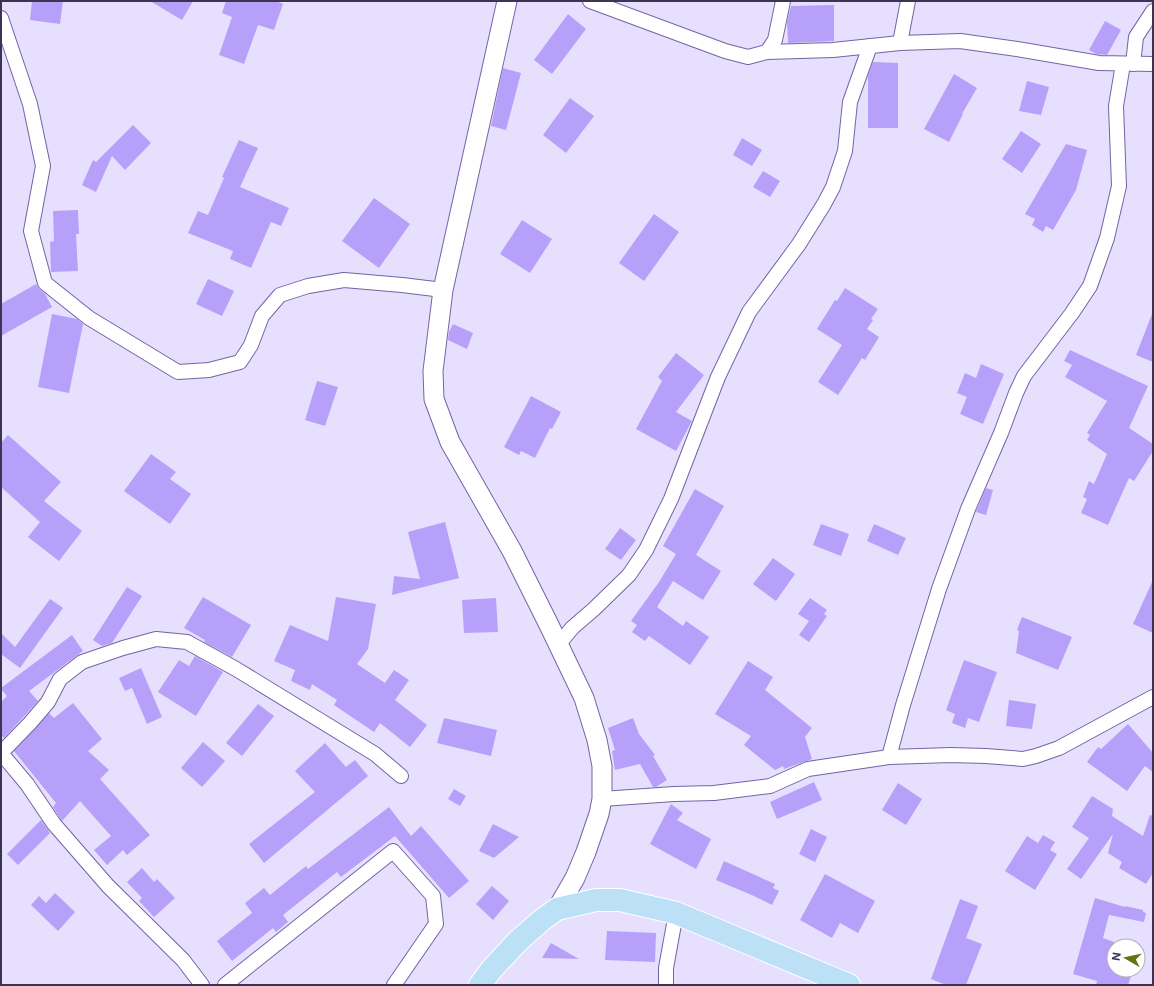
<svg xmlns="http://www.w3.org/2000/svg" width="1154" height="986" font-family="Inter,sans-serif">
	<rect width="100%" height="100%" fill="#e6e0fe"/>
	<g fill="#b7a0fa">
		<path d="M32,1H63L60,24L30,20Z"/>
		<path d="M150,1H193L182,20Z"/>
		<path d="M226,1H276L283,4L274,30L258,25L244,64L219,55L232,17L222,13Z"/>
		<path d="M834,5V41L788,43L787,22L791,6Z"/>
		<path d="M568,14L586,29L552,74L534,60Z"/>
		<path d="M1105,21L1121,30L1107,55L1096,54L1089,50Z"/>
		<path d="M873,62L898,63V128H868V76Z"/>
		<path d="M503,68L521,73L506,130L491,126Z"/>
		<path d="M954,74L977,88L962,114H963L949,142L924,129Z"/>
		<path d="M1027,81L1049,87L1041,115L1019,111Z"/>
		<path d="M570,98L594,116L566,153L543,135Z"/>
		<path d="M133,125L151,143L125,170L112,156L96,192L82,185L93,160L96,162Z"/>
		<path d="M1021,131L1041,144L1022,173L1002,159Z"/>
		<path d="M742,138L762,150L752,166L733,155Z"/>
		<path d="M239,140L258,148L240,187L289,208L281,226L271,222L251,268L230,259L233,251L188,233L198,211L208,215L224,178L222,177Z"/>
		<path d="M1066,144L1087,150L1076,190L1053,230L1046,226L1043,232L1032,225L1035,219L1025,214Z"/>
		<path d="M763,171L780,181L770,197L753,187Z"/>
		<path d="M374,198L410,224L379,268L342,241Z"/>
		<path d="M78,210L79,234H76L78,271L51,272L50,242L54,241L53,211Z"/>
		<path d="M654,214L679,232L644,281L619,263Z"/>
		<path d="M522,220L552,239L530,273L500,254Z"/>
		<path d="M208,279L234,291L222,316L196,304Z"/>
		<path d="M36,284L39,289L45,294L52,307L1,336V304Z"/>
		<path d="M845,288L878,309L871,319L873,320L867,329L879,337L865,360L862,358L838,395L818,382L842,345L817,329L835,300L837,301Z"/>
		<path d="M52,314L77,319L83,324L69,393L38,387Z"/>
		<path d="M1152,314H1153V362L1136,355Z"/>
		<path d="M453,324L473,333L467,349L448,340L449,332Z"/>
		<path d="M1070,350L1148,386L1129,428L1153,444V451L1134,481L1129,478L1108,525L1081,513L1087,499L1083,497L1089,481L1094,484L1107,454L1087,440L1090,435L1087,433L1107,401L1065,377L1072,365L1064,361Z"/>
		<path d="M676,353L704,375L676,412L692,421L676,451L636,429L662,381L658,377Z"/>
		<path d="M981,364L1004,374L983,424L960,414L967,397L957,393L965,373L976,378Z"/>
		<path d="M317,381L338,387L325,426L305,420Z"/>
		<path d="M531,396L561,412L552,429L550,428L535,458L521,451L519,455L504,447Z"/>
		<path d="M8,435L61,482L44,501L82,531L59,561L28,537L40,522L1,487V443Z"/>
		<path d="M151,454L176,472L170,479L191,494L170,524L124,491Z"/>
		<path d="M986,488L993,490L986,515L976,512Z"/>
		<path d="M695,489L724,506L696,555L721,571L703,600L673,581L657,607L683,626L686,621L709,637L690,665L649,636L645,641L632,632L637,625L631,621L659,582L676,554L663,546Z"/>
		<path d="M445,522L459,578L392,595L394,576L420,579L408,532Z"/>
		<path d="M821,524L849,534L841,556L813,545Z"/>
		<path d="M874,524L906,538L898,555L867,541Z"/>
		<path d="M620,528L636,540L621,560L605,549Z"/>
		<path d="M773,558L795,574L776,601L753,584Z"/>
		<path d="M1153,580V633L1133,624Z"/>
		<path d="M127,587L142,596L112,643L102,646L93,640Z"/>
		<path d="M203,597L251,625L232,657L204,642L205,640L184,628Z"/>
		<path d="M336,597L376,604L368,649L357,664L385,683L394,670L409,680L395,700L427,725L410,747L380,723L374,732L334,705L337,700L312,684L310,690L291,681L295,670L274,661L290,625L328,641Z"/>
		<path d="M496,598L498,632L464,633L462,600Z"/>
		<path d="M810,598L827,610L824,614L827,616L809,642L799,635L809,621L798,614Z"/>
		<path d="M50,599L63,608L20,668L1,654V633L15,647Z"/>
		<path d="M1022,617L1072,637L1058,670L1016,653L1019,631L1017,630Z"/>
		<path d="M72,635L83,651L29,691L38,701L4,738L1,735V702L7,696L1,689V688Z"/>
		<path d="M195,656L223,672L196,716L158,692L179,660L189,666Z"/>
		<path d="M964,660L997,672L979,722L968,718L965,728L952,723L955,714L946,710Z"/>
		<path d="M748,661L773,677L765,690L812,728L805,737L812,759L784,769L783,766L775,770L744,745L751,736L715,714Z"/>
		<path d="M141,668L162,717L147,724L132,688L125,691L119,678Z"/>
		<path d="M1009,700L1036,704L1032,729L1006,726Z"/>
		<path d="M73,703L102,739L88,751L109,770L100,779L150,835L127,855L123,850L107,865L94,850L111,836L80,801L62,821L53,807L56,803L14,751L49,713L54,718Z"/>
		<path d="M258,704L274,716L242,756L226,743Z"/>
		<path d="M444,718L497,730L491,756L437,743Z"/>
		<path d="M633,718L639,734L655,755L653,756L667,780L656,787H653L640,764L615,770L612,751L615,750L608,728Z"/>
		<path d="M1128,724L1153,753V772L1145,766L1127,791L1087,762L1098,747L1101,749Z"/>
		<path d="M203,742L225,761L202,787L181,768Z"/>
		<path d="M325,743L346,767L355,760L368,776L264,863L249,844L315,792L295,771Z"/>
		<path d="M814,782L822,800L777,819L770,802Z"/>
		<path d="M898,783L922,799L906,825L882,810Z"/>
		<path d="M454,789L466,796L460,806L448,799Z"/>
		<path d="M1092,796L1113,809L1112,816L1143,836L1150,815L1153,816V873L1146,884L1119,868L1122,862L1108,853L1113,834L1081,879L1067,869L1089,838L1072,827Z"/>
		<path d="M671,804L683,813L677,820L711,839L696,869L650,844Z"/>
		<path d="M389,807L411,836L421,826L469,881L449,898L395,836L341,877L337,872L283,915L288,922L276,932L273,928L232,961L217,941L252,913L245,903L264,888L270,895L306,866L308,869Z"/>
		<path d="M41,820L50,833L18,865L7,854Z"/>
		<path d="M493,824L519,837L494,858L479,851Z"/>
		<path d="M811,829L827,837L815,862L799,854Z"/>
		<path d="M1043,835L1055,842L1050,850L1057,854L1035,890L1005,871L1027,836L1038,843Z"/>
		<path d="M724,861L775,884L773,888L779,891L772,905L754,896L716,880Z"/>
		<path d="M142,868L154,882L157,879L175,898L154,917L139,901L142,898L127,882Z"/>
		<path d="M825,874L875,901L858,933L840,923L832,938L800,920Z"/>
		<path d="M492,886L509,901L493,920L476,904Z"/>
		<path d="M55,893L75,912L58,931L31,905L39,896L46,903Z"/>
		<path d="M1095,898L1125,907V906L1143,910V912L1146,913L1144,922L1109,915L1103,938L1114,942V970H1133L1128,985H1096L1097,981L1073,974Z"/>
		<path d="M960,899L978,906L966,938L982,944L966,985H946L931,979Z"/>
		<path d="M607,931L656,933L655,962L605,960Z"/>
		<path d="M551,943L579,959L542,958Z"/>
	</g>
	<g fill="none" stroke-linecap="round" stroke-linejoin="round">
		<g stroke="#7463a5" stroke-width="16">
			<g id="minor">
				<path d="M590,1L725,51L748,57L767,52L833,50L900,43L960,41L1017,49L1099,63L1153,64"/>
				<path d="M1,18L30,104L43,166L31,231L45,283L89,318L178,372L209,370L240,362L251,345L262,316L280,295L308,286L344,280L402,285L443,290"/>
				<path d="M900,43L908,1"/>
				<path d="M767,52L775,40L783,1"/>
				<path d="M1133,64L1136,37L1153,11"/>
				<path d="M559,644L572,628L594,609L629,575L646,550L671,499L718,377L749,312L799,244L824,204L833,187L845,151L850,102L870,46"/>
				<path d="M1,753L30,723L48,702L60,679L82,662L123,648L156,639L187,642L236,669L375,754L401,776"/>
				<path d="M1,753L27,784L54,824L108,886L183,960L202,985"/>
				<path d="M889,757L903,705L939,589L968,509L1001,433L1016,393L1024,376L1072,313L1090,286L1107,238L1119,186L1116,106L1123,64"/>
				<path d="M602,799L674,794L714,793L770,786L808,769L889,757L951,755L986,756L1023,759L1036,756L1059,748L1153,697"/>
				<path d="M225,985L393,851L433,896L436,924L394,985"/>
				<path d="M666,985V968L676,913"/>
			</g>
		</g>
		<g stroke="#7463a5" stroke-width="21">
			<path id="secondary" d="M507,1L443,290L433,371L434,399L450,442L512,551L549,625L584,698L597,740L602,766V799L599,814L586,852L575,878L557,909"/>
		</g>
		<g stroke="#fff" stroke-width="24">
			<path id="primary" d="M480,985L492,969L518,941L542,920L557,909L596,900H620L676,913L849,985"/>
		</g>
		<use href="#minor" stroke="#fff" stroke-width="14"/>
		<use href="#secondary" stroke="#fff" stroke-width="19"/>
		<use href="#primary" stroke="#bce1f7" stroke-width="22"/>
	</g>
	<rect width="1154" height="986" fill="none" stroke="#3b3452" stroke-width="4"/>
	<g transform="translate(1126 958) rotate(279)"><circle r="19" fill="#ffffff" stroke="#b1aeba"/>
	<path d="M0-3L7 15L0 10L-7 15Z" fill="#687018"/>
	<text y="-6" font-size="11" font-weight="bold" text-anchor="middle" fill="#3b3452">N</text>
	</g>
</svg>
